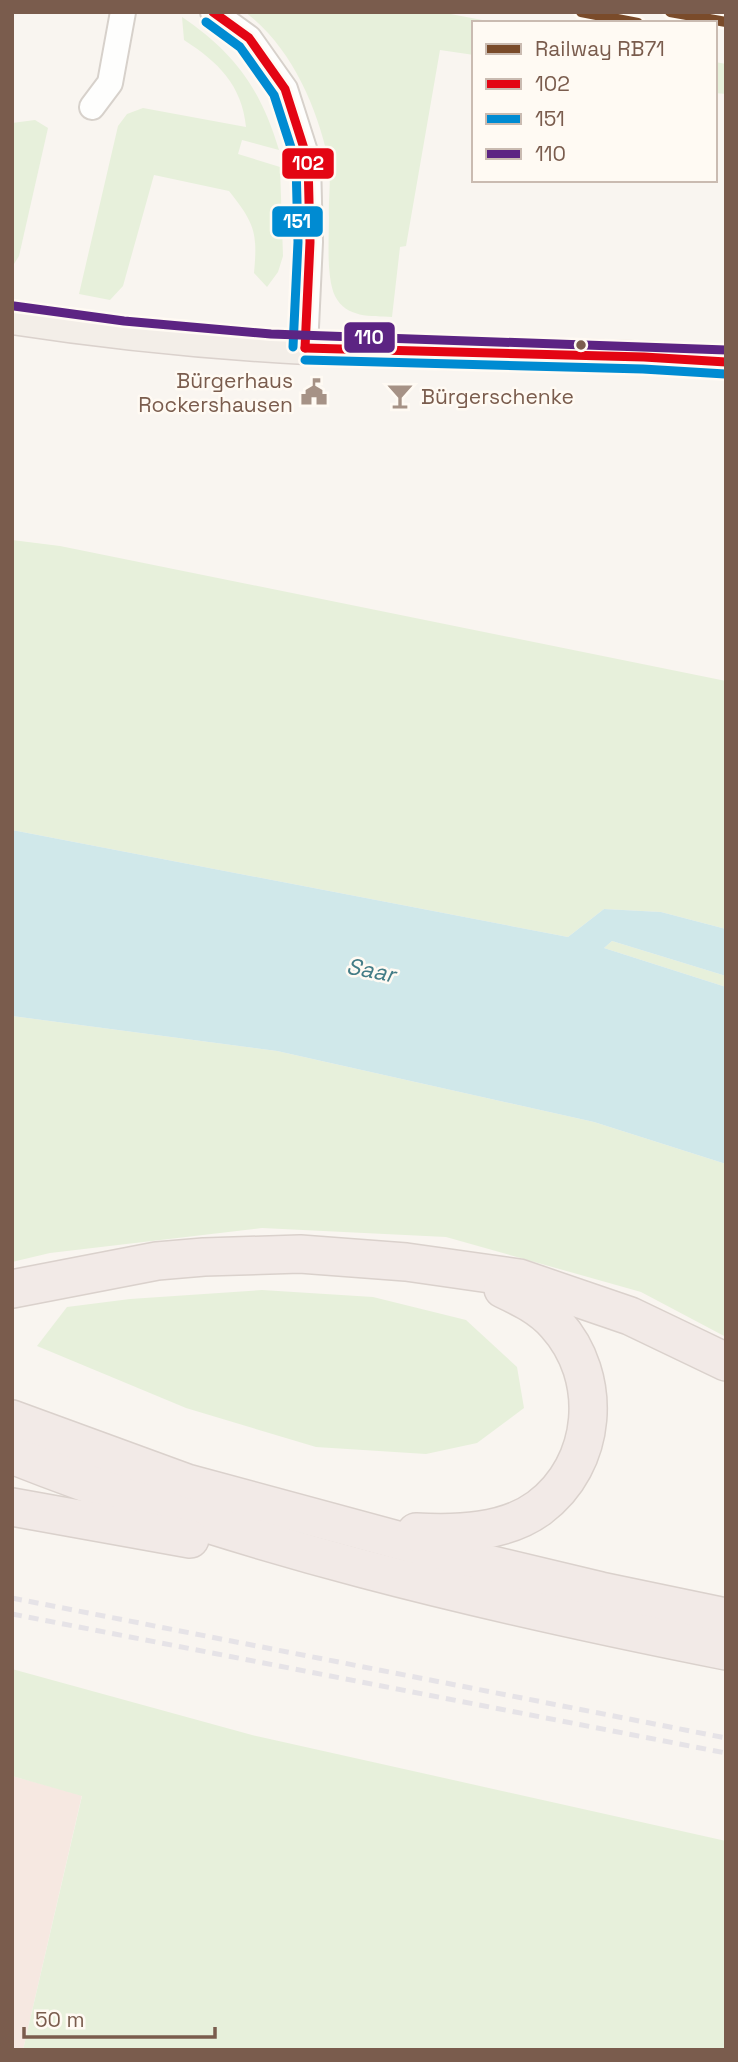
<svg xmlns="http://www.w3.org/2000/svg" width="738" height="2062" font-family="'Space Grotesk',sans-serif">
	<rect width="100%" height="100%" fill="#f9f5f0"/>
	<path fill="#f6e8e1" d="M12,1776L82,1795L23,2050H12Z"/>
	<g fill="#e7f0db">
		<path d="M245,12H440L498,23H474V55L440,50L406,246L400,247L392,317C371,316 346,318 335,296C326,277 329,238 329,217C328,198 332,176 328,158C316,104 290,46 245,12Z"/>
		<path d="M182,17C234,52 261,89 279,150L242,140L238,154L280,167L283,256L278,272L267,287L254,273C258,231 254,223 229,191L154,175L123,286L110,300L79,294L118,126L127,114L143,108L246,127C242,85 218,62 184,40Z"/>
		<path d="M715,62L726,64V94L715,93Z"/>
		<path d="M35,120L48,128L19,256L12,267V123Z"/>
		<path d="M12,540L60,546L726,681V929L661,912L604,909L568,937L12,830Z"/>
		<path d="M612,941L726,976V987L604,948Z"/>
		<path d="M12,1016L277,1051L594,1122L726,1164V1337L641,1292L446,1237L262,1228L50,1253L12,1262Z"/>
		<path d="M262,1290L373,1297L466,1320L517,1367L524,1408L477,1443L426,1454L316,1447L186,1408L37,1346L67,1307L130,1299Z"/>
		<path d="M12,1669L252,1735L726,1841V2050H23L82,1796L12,1776Z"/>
	</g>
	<path fill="#d0e8ea" d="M12,830L568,937L604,909L661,912L726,929V976L612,941L604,948L726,987V1164L594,1122L277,1051L12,1016Z"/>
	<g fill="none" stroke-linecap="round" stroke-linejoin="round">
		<g stroke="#d7d1cb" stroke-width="28">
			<g id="minor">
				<path d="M213,12L249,38L285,89L308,161L310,242L305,348"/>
				<path d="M92,107L110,83L123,12"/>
			</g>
		</g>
		<g stroke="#dad1cc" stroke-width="35">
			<path id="major" d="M12,318C110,333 209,343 307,348C447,355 586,353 726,362"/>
		</g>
		<g stroke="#dad1cc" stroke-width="40">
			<g id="highway">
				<path d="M12,1289L157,1261L204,1257L300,1254L406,1262L519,1278L630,1316L726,1362"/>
				<path d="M12,1419L187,1483L471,1560L601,1591L726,1617"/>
				<path d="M12,1455C242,1546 484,1603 726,1651"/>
				<path d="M12,1507L190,1539"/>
				<path d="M416,1532C457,1534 505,1533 539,1508C598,1464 604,1377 556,1324C541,1307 522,1298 503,1289"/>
			</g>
		</g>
		<use href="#minor" stroke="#fefefd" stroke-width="24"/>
		<use href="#major" stroke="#f3eee8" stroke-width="32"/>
		<use href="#highway" stroke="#f2eae7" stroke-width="37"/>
		<g stroke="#e6e3e7" stroke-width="5" stroke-dasharray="10 7" stroke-linecap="butt">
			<path d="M12,1598L726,1738"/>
			<path d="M12,1614L726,1753"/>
		</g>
		<g stroke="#fffaf3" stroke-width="14">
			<g id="bus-1">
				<path d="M213,12L249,38L285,89L308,161L310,242L305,348"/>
				<path d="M305,348L644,357L726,362"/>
			</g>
		</g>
		<g stroke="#fffaf3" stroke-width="14">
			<g id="bus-2">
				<path d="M206,22L240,47L274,95L296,163L298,242L293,347"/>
				<path d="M305,360L643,369L725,374"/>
			</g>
		</g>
		<g stroke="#fffaf3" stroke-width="14">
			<path id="bus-3" d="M14,306L124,321L271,334L726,350"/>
		</g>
		<use href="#bus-1" stroke="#e30513" stroke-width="9"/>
		<use href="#bus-2" stroke="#008bd2" stroke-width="9"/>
		<use href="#bus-3" stroke="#5c2483" stroke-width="9"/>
		<g stroke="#fffaf3" stroke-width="16">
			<g id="rail-1">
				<path d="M581,12L638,23"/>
				<path d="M670,12L726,22"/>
			</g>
		</g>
		<use href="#rail-1" stroke="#7a4b2a" stroke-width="10"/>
	</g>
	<defs>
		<g id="civic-bare" transform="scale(2.1)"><path d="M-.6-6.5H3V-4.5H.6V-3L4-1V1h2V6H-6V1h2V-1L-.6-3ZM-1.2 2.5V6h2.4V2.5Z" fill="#a69286" stroke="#fffaf3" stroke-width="2.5" paint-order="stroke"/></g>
		<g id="bar-bare" transform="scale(2.1)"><path d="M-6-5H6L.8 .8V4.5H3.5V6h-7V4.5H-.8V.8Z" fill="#a69286" stroke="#fffaf3" stroke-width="2.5" paint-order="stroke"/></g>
	</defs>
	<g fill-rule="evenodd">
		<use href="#civic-bare" x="314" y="392"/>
		<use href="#bar-bare" x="400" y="396"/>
	</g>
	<circle fill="#7a5c4d" stroke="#fffaf3" stroke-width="2.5" cx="581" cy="345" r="6"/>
	<g text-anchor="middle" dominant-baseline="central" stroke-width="5" stroke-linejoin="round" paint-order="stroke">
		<g font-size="21" fill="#7a5c4d" stroke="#fffaf3" text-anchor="end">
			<text x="293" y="380">Bürgerhaus<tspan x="293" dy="24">Rockershausen</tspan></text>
			<text x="421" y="396" text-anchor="start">Bürgerschenke</text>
		</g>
		<g font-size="23" font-style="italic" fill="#437c86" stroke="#fffaf3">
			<text transform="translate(371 970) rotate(11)">Saar</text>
		</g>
	</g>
	<g stroke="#fffaf3" stroke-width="2.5">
		<rect x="281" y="147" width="54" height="33" rx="7" fill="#e30513"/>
		<rect x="271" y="205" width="53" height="33" rx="7" fill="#008bd2"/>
		<rect x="343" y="321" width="53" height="33" rx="7" fill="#5c2483"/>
	</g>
	<g font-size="19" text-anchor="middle" font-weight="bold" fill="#fff">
		<text x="308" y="170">102</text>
		<text x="297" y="228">151</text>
		<text x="369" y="344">110</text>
	</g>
	<rect width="738" height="2062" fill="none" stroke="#7a5c4d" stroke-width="28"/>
	<rect x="472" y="21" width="245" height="161" fill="#fffaf3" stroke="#cabbb1" stroke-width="2"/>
	<rect x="486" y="44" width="35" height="10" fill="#7a4b2a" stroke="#cabbb1" stroke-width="2"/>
	<text x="535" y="56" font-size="21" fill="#7a5c4d">Railway RB71</text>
	<rect x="486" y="79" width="35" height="10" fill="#e30513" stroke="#cabbb1" stroke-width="2"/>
	<text x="535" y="91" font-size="21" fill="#7a5c4d">102</text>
	<rect x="486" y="114" width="35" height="10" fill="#008bd2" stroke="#cabbb1" stroke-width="2"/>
	<text x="535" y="126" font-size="21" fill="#7a5c4d">151</text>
	<rect x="486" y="149" width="35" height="10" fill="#5c2483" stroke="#cabbb1" stroke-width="2"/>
	<text x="535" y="161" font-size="21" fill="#7a5c4d">110</text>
	<path d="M24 2027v10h191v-10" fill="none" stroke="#7a5c4d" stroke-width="3.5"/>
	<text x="35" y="2027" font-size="21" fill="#7a5c4d" stroke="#fffaf3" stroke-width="5" paint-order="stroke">50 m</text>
</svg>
